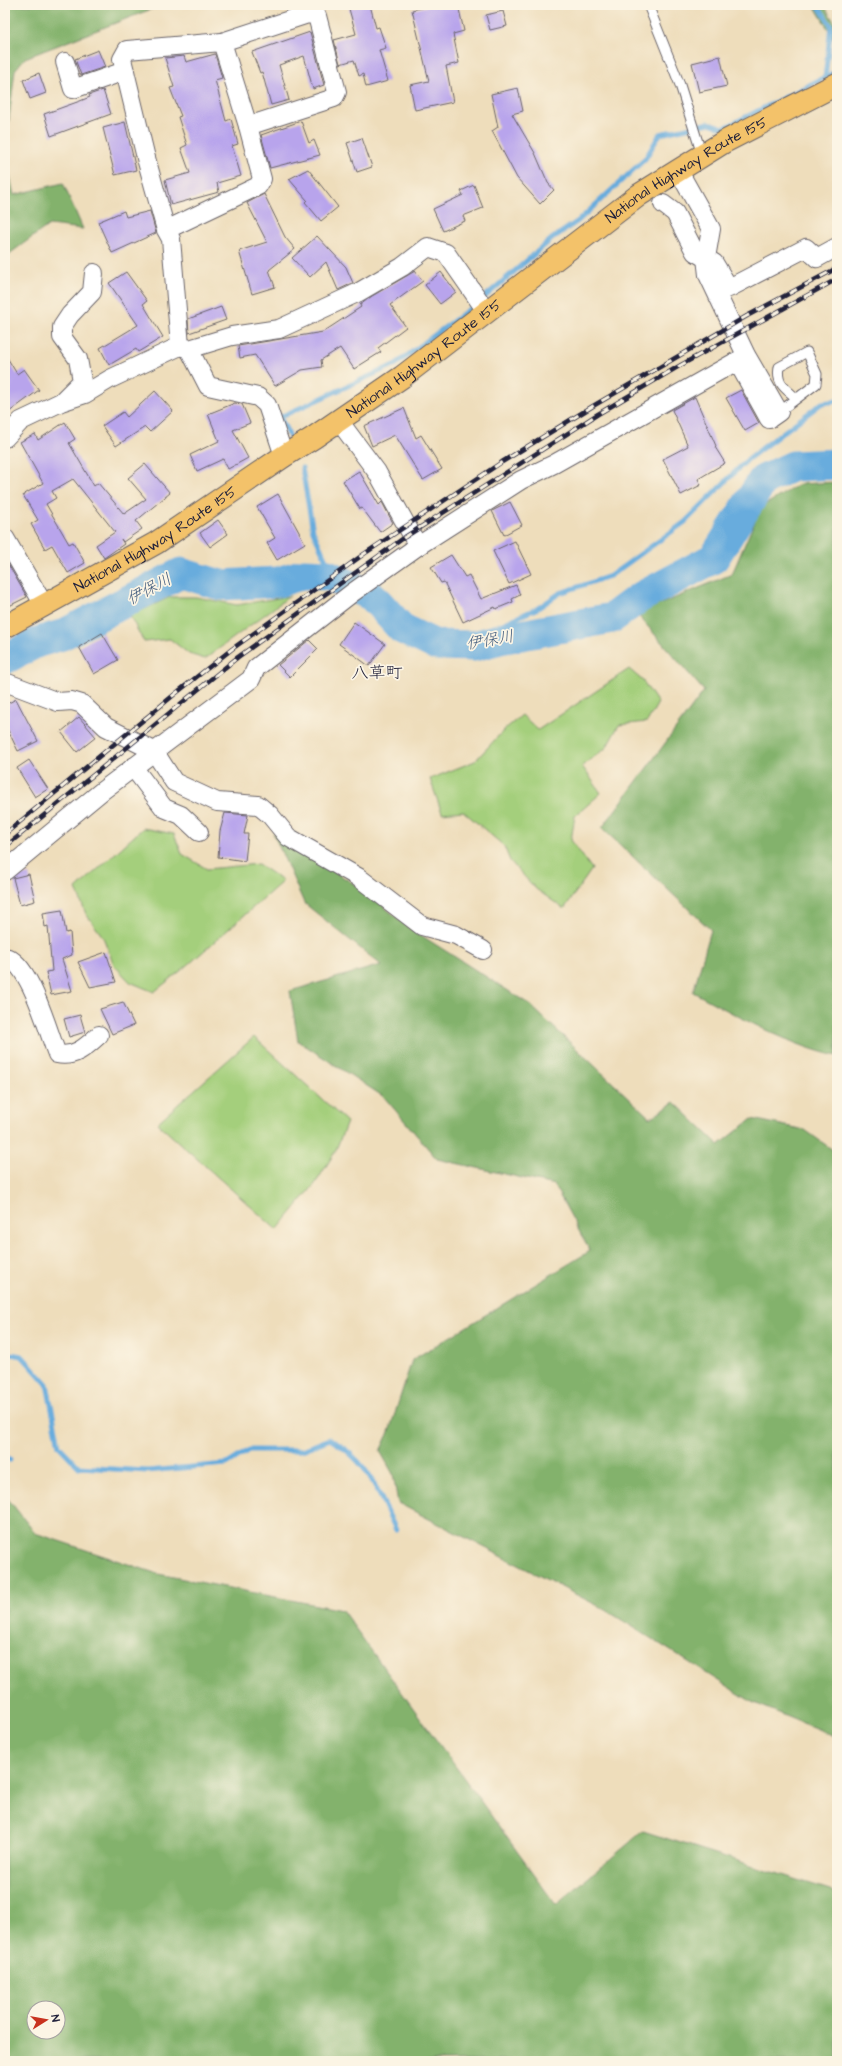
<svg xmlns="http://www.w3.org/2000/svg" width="842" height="2066" font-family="'Architects Daughter','Klee One',sans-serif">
	<rect width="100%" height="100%" fill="#fcf5e5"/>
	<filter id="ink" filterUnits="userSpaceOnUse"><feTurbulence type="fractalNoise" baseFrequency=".025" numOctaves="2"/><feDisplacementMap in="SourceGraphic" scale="8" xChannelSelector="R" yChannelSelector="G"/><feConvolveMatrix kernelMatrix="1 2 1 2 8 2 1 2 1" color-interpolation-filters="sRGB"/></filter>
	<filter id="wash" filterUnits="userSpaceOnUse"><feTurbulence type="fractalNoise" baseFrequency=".012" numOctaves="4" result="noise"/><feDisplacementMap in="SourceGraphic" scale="16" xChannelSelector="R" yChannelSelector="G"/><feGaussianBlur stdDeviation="0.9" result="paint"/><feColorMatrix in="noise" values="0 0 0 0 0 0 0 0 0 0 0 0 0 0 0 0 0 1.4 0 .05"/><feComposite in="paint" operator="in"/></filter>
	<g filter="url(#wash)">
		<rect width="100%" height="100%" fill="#edb"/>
		<g fill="#a4cf7c" stroke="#63785c">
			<path d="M290,596L205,659L189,654L170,639L144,642L130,616L170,597H196L237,605Z"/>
			<path d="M629,669L643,681L658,703L647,722L619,725L606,748L582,766L601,793L575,816L571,840L592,869L564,909L536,889L510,861L504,846L463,811L442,813L430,779L475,761L504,730L522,715L538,730Z"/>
			<path d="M143,828L174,834L182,854L207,869L258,864L283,881L188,965L154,992L130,982L114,965L103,937L86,914L76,889Z"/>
			<path d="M254,1037L347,1122L335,1152L315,1184L277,1230L157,1123Z"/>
		</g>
		<g fill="#83b26c" stroke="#526a54" fill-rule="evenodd">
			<path d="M5,5H162L25,58L15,70L5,153L14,195L63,183L83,229L49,225L5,257Z"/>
			<path d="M814,5H824L837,27V44Z"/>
			<path d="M837,482V1056C792,1047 734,1014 693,992L711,930L602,828L704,691L637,614L732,574L761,507L800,484Z"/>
			<path d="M273,833L367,892L408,927L529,1004L650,1118L674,1102L719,1145L752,1119L805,1130L837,1153V1737L752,1702L606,1610L398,1503L393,1474L380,1451L389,1432L412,1360L590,1251L554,1185L437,1159L384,1097L298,1041L290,991L381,965L304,903Z"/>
			<path d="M5,1495L35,1533L158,1574L342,1610L556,1905L643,1831L830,1890L837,1895V2061H5ZM34,2008H58V2032H34Z"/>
		</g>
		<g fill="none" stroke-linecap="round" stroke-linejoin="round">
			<g stroke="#67acdd" stroke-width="5">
				<path d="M818,5L831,26L825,78"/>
				<path d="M292,441L280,417L396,364L480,301L553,238L578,221L645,159L660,134L709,123L724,128L837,71"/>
				<path d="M302,468L313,531L326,560L328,575"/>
				<path d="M496,627L538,608L560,593L610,576L685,522L748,459L822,403L837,401"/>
				<path d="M5,1353L22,1356L47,1384L59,1446L79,1467L147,1471L227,1464L249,1450H302L330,1439C370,1462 377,1491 396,1530"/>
				<path d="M5,1457L10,1460"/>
			</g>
			<path stroke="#67acdd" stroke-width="31" d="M5,659L38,642L62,635L181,573L221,585L278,582L304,574L328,575L372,596L402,629L436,645L474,646L500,639L612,618L639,598L714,558L763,480L793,466L837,464"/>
		</g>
		<g id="blocks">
			<g fill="#b8a4ec">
				<path d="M363,5H370L376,28L379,27L386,48L379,50L388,81L366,87L363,74L359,76L354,60L340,64L334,40L356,34L349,9Z"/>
				<path d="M432,5H458L464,31L453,34L459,63L446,66L453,102L415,110L410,85L429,81L412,10Z"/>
				<path d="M503,11L507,26L490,30L486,15Z"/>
				<path d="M310,32L324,85L313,89L304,56L279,65L289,100L271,105L262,72L260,73L252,52Z"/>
				<path d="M98,50L105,67L81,75L75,59Z"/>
				<path d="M215,54L222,78L215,80L226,121L231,119L238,144L232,146L241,176L217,183L219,192L171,205L165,180L190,173L181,148L187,145L178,117L181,116L170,88L174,87L165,58L184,56L186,62Z"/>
				<path d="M720,56L727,86L699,92L692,63Z"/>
				<path d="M39,73L46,93L30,99L23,80Z"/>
				<path d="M518,88L523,111L512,114L535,153L548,183L554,190L540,204L517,178L492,131L498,127L491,94Z"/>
				<path d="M103,90L111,114L51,136L44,114L80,101L90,97L89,95Z"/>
				<path d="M301,121L309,143L314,140L320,155L270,168L261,135Z"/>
				<path d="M125,122L136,170L115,175L103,128Z"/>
				<path d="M362,138L372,167L357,172L347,143Z"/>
				<path d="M308,169L338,207L321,221L305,202L307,200L289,179Z"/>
				<path d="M474,185L483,208L463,216L465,221L443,231L433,209L463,195L461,191Z"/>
				<path d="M264,194L285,237L295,249L269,270L275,287L252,294L239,251L267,242L247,203Z"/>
				<path d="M124,211L126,217L150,211L156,233L112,253L98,222Z"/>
				<path d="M317,236L346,267L353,283L338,290L326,262L310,277L292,258Z"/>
				<path d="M415,271L423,281L390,305L406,327L378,348L381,352L354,369L340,348L321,360L322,367L302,370L275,386L255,355L240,358L238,346L323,332L361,307L360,305L372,296Z"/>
				<path d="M126,272L147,301L143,304L163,337L138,352L136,349L109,365L100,348L138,325L109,283Z"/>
				<path d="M441,272L456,292L440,304L425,285Z"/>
				<path d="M221,307L226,320L189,333L188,319Z"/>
				<path d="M5,354L17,374L24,369L39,390L5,415Z"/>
				<path d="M741,390L759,423L745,431L726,398Z"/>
				<path d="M155,391L173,411L150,432L145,427L116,446L102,426L123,412L127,417Z"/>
				<path d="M695,397L716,446L715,447L725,463L698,479L701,485L681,495L663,459L688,446L672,410Z"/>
				<path d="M235,403L242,404L250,423L233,430L248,458L228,469L223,459L197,471L190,455L219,441L208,414Z"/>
				<path d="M404,408L416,438L421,435L442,469L423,480L395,435L372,446L364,426Z"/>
				<path d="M65,422L75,439L69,443L94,486L98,483L124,514L146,499L128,478L145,464L170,493L136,521L142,529L123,542L121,539L124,544L104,558L96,545L115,532L73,479L52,491L56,498L46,504L69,544L73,542L85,563L68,573L52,545L45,549L31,524L38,520L23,495L43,483L20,442L35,434L38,440Z"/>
				<path d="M359,471L379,505L382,502L393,523L380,532L362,508L360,509L343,481Z"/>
				<path d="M278,494L305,543L277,560L267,543L275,538L257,507Z"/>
				<path d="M510,502L522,525L504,535L492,511Z"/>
				<path d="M218,520L228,534L210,547L200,533Z"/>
				<path d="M515,541L531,574L509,584L493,551Z"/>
				<path d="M451,555L465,577L469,575L481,599L516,585L520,595L512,599L513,602L496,609L495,607L463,622L444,582L441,583L431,567Z"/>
				<path d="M5,559L27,597L5,608Z"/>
				<path d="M354,622L385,644L369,666L339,644Z"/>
				<path d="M102,633L118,660L94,674L79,647Z"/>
				<path d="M309,640L318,649L290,677L278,665Z"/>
				<path d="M16,699L38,741L18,751L5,724V705Z"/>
				<path d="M79,717L96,737L77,752L61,732Z"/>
				<path d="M29,760L48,789L35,797L17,768Z"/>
				<path d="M225,813L248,815L244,834H248L245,861L218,857L220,831Z"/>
				<path d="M29,874L35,901L20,905L13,878Z"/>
				<path d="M62,910L66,933L70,932L72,955L62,959L72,991L51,995L46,972L52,971L48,926L45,927L43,913Z"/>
				<path d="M106,952L116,982L90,987L78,962Z"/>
				<path d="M123,1002L134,1025L112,1034L100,1009Z"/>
				<path d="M80,1015L85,1032L69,1037L64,1019Z"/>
			</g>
		</g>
	</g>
	<g filter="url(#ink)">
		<use href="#blocks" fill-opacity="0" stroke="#696368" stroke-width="1"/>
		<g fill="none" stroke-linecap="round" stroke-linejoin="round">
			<g stroke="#696368" stroke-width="11">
				<g id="lane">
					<path d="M648,5L680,85L702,155"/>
					<path d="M779,412L816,384L817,374L807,352L779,367C776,384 785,388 796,398"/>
				</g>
			</g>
			<g stroke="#696368" stroke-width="20">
				<g id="street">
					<path d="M222,42L248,126"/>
					<path d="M65,62L73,89L125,71"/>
					<path d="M663,204L675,213L695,252L714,263L729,288L806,248L817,258L837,247"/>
					<path d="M166,230L258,186L262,179L248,126L334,98L337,92L317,16L308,14L222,42L127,50L122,59L146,158L166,230L171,239L180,346"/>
					<path d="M189,349L208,386L258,397L267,405L284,456"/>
					<path d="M64,399L82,381L78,359L62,337V327L70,315L92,292L94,273"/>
					<path d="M339,421L377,472L418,546"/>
					<path d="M5,438L21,421L61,402L85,394L110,379L180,346L189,349L232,336L279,329L359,292L402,267L428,247L446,253L487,312"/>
					<path d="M5,538L44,605"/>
					<path d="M5,682L58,702L72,701L82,704L106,727L154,751L174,782L217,802L258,805L270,815L288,837L358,877L422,926L456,935L483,950"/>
					<path d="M133,767L164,808L181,815L199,832"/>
					<path d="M5,871L102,791L251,679L256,668L352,593L418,546L521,480L554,464L737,361L769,419L779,412L746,355L708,275L706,258L711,229L678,170"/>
					<path d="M5,957C30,962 48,1032 57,1054C75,1058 87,1046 99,1035"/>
				</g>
			</g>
			<g stroke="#696368" stroke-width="24">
				<g id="highway">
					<path id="s1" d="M5,627L156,543L284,456L313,438L402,377L639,195L724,142L837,84"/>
				</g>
			</g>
			<use href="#lane" stroke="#fff" stroke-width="9"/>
			<use href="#street" stroke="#fff" stroke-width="18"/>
			<use href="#highway" stroke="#f3c26a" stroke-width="22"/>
			<g stroke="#22223b" stroke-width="4.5">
				<g id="rail">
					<path d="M5,834L175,694L232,649L364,554L502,462L593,406L747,316L837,268"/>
					<path d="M5,847L238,657L405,537L598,414L681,365L837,279"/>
				</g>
			</g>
			<use href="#rail" stroke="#fcf5e5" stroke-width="3" stroke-dasharray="9" stroke-linecap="butt"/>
		</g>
	</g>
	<g text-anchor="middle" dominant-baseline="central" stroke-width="3.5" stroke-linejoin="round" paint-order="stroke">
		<g font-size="15" fill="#22223b" stroke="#fcf5e5">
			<text stroke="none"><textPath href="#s1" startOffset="822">National Highway Route 155</textPath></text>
			<text stroke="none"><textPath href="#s1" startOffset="498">National Highway Route 155</textPath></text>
			<text stroke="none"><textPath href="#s1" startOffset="174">National Highway Route 155</textPath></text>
		</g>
		<g font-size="16" font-style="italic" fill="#3e597c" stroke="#fcf5e5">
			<text transform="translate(149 589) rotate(-28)">伊保川</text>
			<text transform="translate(490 640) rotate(-10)">伊保川</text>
		</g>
		<g font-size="17" fill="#22223b" stroke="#fcf5e5">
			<text x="377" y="673">八草町</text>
		</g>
	</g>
	<rect width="842" height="2066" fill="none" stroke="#fcf5e5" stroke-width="20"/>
	<g transform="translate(46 2020) rotate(79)"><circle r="19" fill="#fcf5e5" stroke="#a5a1a1"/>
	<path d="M0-3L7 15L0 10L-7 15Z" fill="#c8321e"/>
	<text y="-6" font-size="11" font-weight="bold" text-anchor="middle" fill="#22223b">N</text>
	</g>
</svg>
